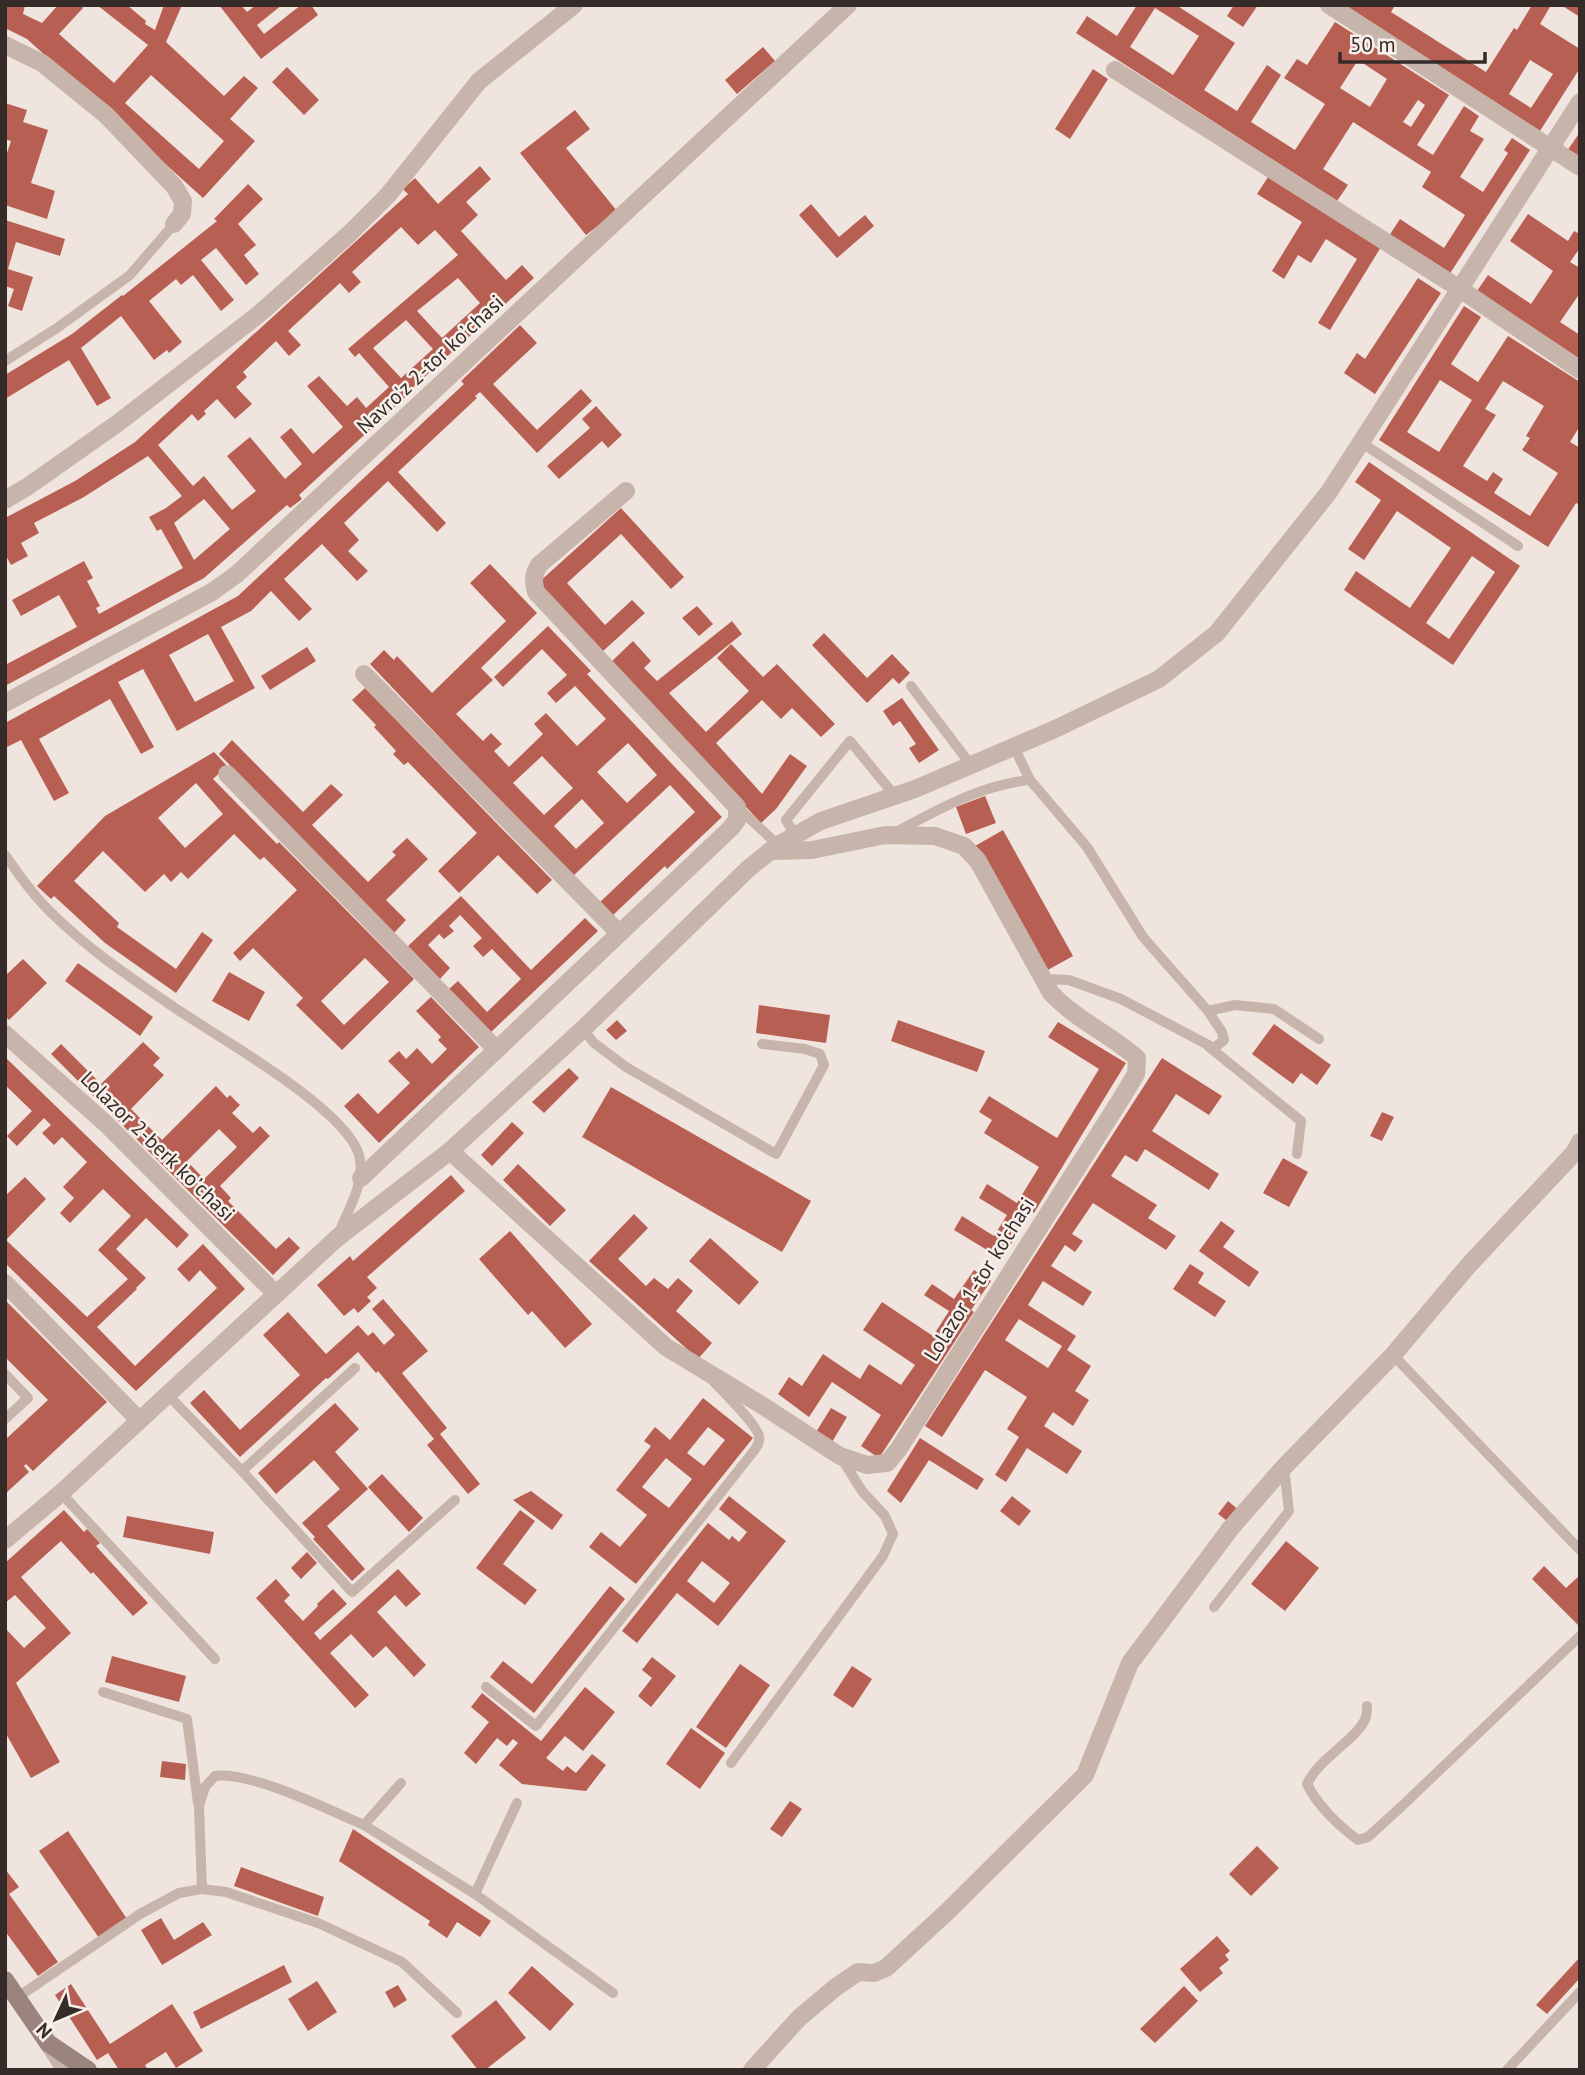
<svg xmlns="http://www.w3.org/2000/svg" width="1585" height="2075" font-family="'PT Sans',sans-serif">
	<rect width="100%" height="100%" fill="#f0e5de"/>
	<g fill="#b85f54" fill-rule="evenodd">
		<path d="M5,5H25L23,14L42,23L58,5H81L83,8L59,34L114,83L148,45L97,5H127L146,21L145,24L155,30L164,5H182L166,42L224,96L244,76L258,88L230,119L255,141L203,198L27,39L5,28ZM151,75L224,141L199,169L125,103Z"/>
		<path d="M219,5H241L247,12L256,5H282L257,25L264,34L301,5H311L318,15L261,59Z"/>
		<path d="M1137,5H1176L1235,43L1204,90L1237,111L1267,65L1281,75L1251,122L1295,150L1325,104L1284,78L1297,59L1307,65L1335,22L1449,95L1417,145L1433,155L1464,106L1479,116L1470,131L1484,139L1460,177L1483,192L1508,153L1504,150L1512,138L1530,150L1449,275L1389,236L1400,219L1444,248L1465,215L1422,187L1431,172L1353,122L1323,169L1348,185L1337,201L1076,33L1087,16L1117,36ZM1155,8L1199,36L1173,75L1130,47ZM1358,60L1387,79L1370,107L1340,88ZM1418,100L1425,105L1411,127L1403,122Z"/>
		<path d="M1234,5H1258L1243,27L1227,16Z"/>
		<path d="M1342,5H1395L1391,12L1486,72L1514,28L1517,30L1532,5H1551L1540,24L1580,49V68L1540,131ZM1530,60L1553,74L1531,108L1509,94Z"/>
		<path d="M1561,5H1580V17Z"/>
		<path d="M763,47L775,61L737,94L725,80Z"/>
		<path d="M287,67L319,100L304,115L272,82Z"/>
		<path d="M1093,69L1108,79L1070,139L1055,129Z"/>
		<path d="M5,103L27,110L23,122L48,130L31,183L55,191L47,219L5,205V159L11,141L5,139Z"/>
		<path d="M575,110L590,129L566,148L617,211L586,235L520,153Z"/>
		<path d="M1580,132V159L1567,151Z"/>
		<path d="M480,166L491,179L466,202L478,215L461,231L506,280L522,265L534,278L411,389L412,391L299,495L302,499L290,508L287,505L204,578L5,686V665L77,627L59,595L21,616L12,600L84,561L93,578L87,581L100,606L96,608L99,614L183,568L161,529L157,531L149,517L166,508L182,496L148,456L84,497L34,523L39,533L21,543L28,556L11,565L5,554V518L75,481L135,442L408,194L403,189L415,178L438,204ZM401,227L418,245L435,230L458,255L348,349L355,357L359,353L389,387L366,408L357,397L347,406L319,376L307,386L343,427L313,454L291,428L280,437L302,464L285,479L250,437L227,456L256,491L232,510L204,476L193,486L158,445L192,414L198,421L206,414L204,411L217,399L235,419L252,404L236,387L247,377L243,372L276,341L289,356L301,345L288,331L340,283L349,293L361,282L352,272ZM458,278L480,303L442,338L417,311ZM406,320L433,349L401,378L373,348ZM204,499L230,529L194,560L174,523Z"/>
		<path d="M1268,177L1381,247L1330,330L1318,323L1357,259L1326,239L1311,263L1298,255L1284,279L1272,271L1302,222L1257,194Z"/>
		<path d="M248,184L263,199L238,224L256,245L244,255L259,274L246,285L216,248L201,260L234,300L221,311L193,275L181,285L176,279L149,301L182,342L169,353L167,350L154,360L121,316L81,348L111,398L97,406L69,360L5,399V375L72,334L122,295L123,296L217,221L214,219Z"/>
		<path d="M811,204L839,237L865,215L874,226L837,258L799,215Z"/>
		<path d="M1528,214L1568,241L1574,231L1580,234V248L1570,262L1580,268V293L1560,322L1580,335V359L1477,291L1488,275L1531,304L1553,271L1510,241Z"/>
		<path d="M5,220L65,239L60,256L16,242L8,269L33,277L22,311L8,306L14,289L5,286Z"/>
		<path d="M1418,278L1441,293L1375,394L1344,373L1357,353L1365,359Z"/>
		<path d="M1464,306L1481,317L1451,364L1478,382L1508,336L1580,382V426L1570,442L1580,448V505L1576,503L1548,547L1379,440ZM1440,380L1472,400L1439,452L1407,432ZM1503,381L1544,406L1526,436L1530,438L1522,450L1558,473L1530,516L1494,493L1503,479L1493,472L1487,481L1463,466L1496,415L1485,409Z"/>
		<path d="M520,325L537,343L493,384L537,430L581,389L592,401L537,453L480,392L475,396L477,398L398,472L446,523L437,532L388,481L344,523L359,540L348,551L368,571L357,581L322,544L284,579L312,609L299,621L271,591L251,611L221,627L255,688L177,731L143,669L118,682L154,747L141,754L110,699L39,739L69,793L54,801L21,740L5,748V723L238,596L464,384L461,381ZM208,634L234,681L195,702L169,655Z"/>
		<path d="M596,406L622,435L608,448L602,441L559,479L547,466L590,428L582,419Z"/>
		<path d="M1369,462L1520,566L1453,665L1344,590L1356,571L1410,608L1451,548L1397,511L1364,560L1348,549L1381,500L1355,482ZM1472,556L1495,572L1449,639L1426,623Z"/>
		<path d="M621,508L684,577L671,589L621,534L567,583L605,625L632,600L645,613L602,652L538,583Z"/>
		<path d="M490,564L537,613L481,668L493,680L456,714L483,741L491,733L502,744L494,751L509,767L543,734L534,724L546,713L577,746L606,719L575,686L556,703L547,693L567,675L542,649L503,687L494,677L548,626L591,671L587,674L722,817L667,869L665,866L612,916L599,903L695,812L670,785L572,877L370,664L384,650L394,660L397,656L432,693L506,621L470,583ZM628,743L657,775L627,803L597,772ZM542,756L573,788L544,815L513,783ZM582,799L604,823L576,849L554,826Z"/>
		<path d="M697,606L713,624L699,636L682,618Z"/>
		<path d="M732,621L742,634L669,693L706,732L749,691L717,658L731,644L763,677L777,664L835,724L821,737L792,708L781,719L762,700L716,743L762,794L790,754L807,766L776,809L761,823L611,662L633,641L651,661L644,668L657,681Z"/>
		<path d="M824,633L867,678L892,654L910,673L899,684L893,678L867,703L812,645Z"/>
		<path d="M307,647L316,661L270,690L261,676Z"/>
		<path d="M365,688L552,880L537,894L498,855L459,893L438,871L477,833L408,762L404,765L393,754L396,751L374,727L376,725L352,700Z"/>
		<path d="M902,698L939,750L919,763L909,748L916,744L900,721L893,726L883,711Z"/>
		<path d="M232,740L303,812L331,784L343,795L312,825L368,882L396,855L392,852L407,838L428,859L386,900L406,920L394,933L219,754Z"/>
		<path d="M214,752L227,766L213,779L277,844L279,842L414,979L342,1050L296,1005L303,998L253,948L240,961L233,953L297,890L264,857L260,860L234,834L188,879L181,872L171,882L164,874L145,892L103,851L74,881L119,923L117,927L176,969L202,932L213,940L176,993L105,943L54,896L51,899L37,886L105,816ZM196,783L223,814L185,848L158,818ZM365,958L389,982L344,1025L321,1001Z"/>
		<path d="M985,796L996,823L966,834L956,807Z"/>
		<path d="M1003,830L1073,956L1046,971L975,846Z"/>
		<path d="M461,896L531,970L585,918L598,931L490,1033L449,989L458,981L487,1012L521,979L492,949L483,957L473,946L482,938L460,915L449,926L454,931L444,939L439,934L428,945L450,968L440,979L408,946Z"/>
		<path d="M23,959L47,983L9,1020L5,1016V976Z"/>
		<path d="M78,963L153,1017L140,1036L65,981Z"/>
		<path d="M229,972L265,992L249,1021L212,1001Z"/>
		<path d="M431,997L479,1047L379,1143L344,1106L358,1093L378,1114L410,1083L388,1061L399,1051L406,1059L417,1048L432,1064L447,1049L438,1040L441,1037L416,1011Z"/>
		<path d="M759,1005L830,1015L826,1043L756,1033Z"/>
		<path d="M617,1020L627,1031L616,1040L606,1030Z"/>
		<path d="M898,1020L985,1051L977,1072L891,1041Z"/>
		<path d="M1058,1022L1126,1063L1034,1213L1031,1211L1002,1259L954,1230L962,1216L994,1236L1007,1215L979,1198L987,1184L1017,1203L1039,1167L984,1133L992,1120L979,1112L989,1096L1057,1138L1099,1069L1048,1037Z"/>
		<path d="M1274,1024L1331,1065L1317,1085L1301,1073L1293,1084L1252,1054Z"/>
		<path d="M143,1042L160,1058L153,1065L164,1075L131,1109L162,1140L216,1086L227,1098L230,1095L240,1105L232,1113L253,1133L260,1126L270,1136L220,1186L231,1198L228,1201L276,1249L289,1237L300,1248L273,1275L51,1054L61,1044L101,1084ZM219,1129L237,1147L204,1179L187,1161Z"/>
		<path d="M5,1057L189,1235L177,1248L146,1218L116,1249L146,1278L136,1288L137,1289L97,1327L135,1366L217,1288L200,1270L189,1282L177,1269L203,1244L245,1289L136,1391L5,1263V1196L25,1177L46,1199L6,1240L87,1317L128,1279L98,1250L131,1216L103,1189L70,1223L60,1213L74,1198L63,1187L87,1162L62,1137L54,1145L42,1133L51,1125L44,1118L17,1146L7,1136L32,1111L5,1085Z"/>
		<path d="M1162,1058L1222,1096L1209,1115L1176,1094L1152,1131L1219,1174L1209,1190L1145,1149L1137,1162L1125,1155L1111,1176L1157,1205L1148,1218L1176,1236L1166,1250L1093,1203L1072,1234L1083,1241L1075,1252L1065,1245L1051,1266L1092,1292L1083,1306L1043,1281L1028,1305L1076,1336L1067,1350L1091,1366L1075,1391L1089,1400L1073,1426L1053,1412L1044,1426L1082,1451L1067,1474L1027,1448L1006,1482L995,1475L1019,1437L1007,1429L1027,1397L985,1370L942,1437L925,1426ZM1019,1319L1062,1346L1048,1368L1005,1340Z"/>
		<path d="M569,1068L579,1078L544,1113L532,1102Z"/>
		<path d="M611,1087L811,1201L782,1252L582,1137Z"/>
		<path d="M1382,1112L1394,1117L1382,1141L1370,1136Z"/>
		<path d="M512,1122L524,1133L492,1166L481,1155Z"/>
		<path d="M1283,1158L1308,1172L1289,1207L1263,1193Z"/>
		<path d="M518,1164L566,1210L550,1226L503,1180Z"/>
		<path d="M451,1175L465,1191L367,1277L377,1288L367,1297L371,1301L358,1313L354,1308L344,1316L317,1285L350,1256L353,1261Z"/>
		<path d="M634,1214L648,1228L618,1259L646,1286L654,1278L668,1289L678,1278L693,1291L676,1311L712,1343L698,1359L589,1261Z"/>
		<path d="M1221,1221L1235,1231L1223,1247L1259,1272L1249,1287L1199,1251Z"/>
		<path d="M510,1231L592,1324L565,1348L532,1311L528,1315L479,1259Z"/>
		<path d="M710,1238L759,1282L739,1305L689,1261Z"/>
		<path d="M1190,1264L1204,1273L1198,1283L1226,1301L1215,1317L1173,1289Z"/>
		<path d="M974,1270L991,1281L971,1310L974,1312L879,1458L861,1446L881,1415L832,1382L809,1417L778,1394L789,1377L802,1386L823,1354L860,1379L869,1364L901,1385L915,1365L863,1330L882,1302L933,1336L949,1311L924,1295L932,1284L954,1299Z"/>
		<path d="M383,1299L428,1351L402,1373L447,1428L440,1434L480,1484L468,1494L427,1445L434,1439L378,1371L376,1373L358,1352L328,1379L326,1378L240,1457L190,1403L204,1390L240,1430L300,1375L263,1335L276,1323L288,1312L326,1354L358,1325L368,1336L373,1332L384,1345L395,1335L372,1309Z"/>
		<path d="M5,1300L107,1402L33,1471L26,1464L24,1466L29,1472L5,1494V1440L48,1400L5,1357Z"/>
		<path d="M703,1398L753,1438L636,1584L589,1547L601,1532L620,1547L647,1515L616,1490L651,1446L644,1441L655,1427L670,1440ZM708,1427L725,1440L704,1466L687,1453ZM666,1458L692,1479L669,1508L642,1487Z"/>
		<path d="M335,1403L359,1429L335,1452L368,1489L327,1526L365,1569L352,1581L313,1539L315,1537L302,1523L340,1489L314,1460L276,1494L258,1473Z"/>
		<path d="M831,1408L847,1417L832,1442L816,1432Z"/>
		<path d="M920,1438L984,1479L977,1490L929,1460L901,1503L887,1491Z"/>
		<path d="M382,1474L423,1518L409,1532L368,1487Z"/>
		<path d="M531,1491L563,1515L552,1530L513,1500Z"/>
		<path d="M729,1496L786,1541L718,1626L677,1593L637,1643L622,1631L708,1523L729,1540L732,1536L739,1542L747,1532L719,1509ZM702,1561L730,1583L714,1603L687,1581Z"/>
		<path d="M1012,1496L1031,1511L1019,1526L1000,1511Z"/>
		<path d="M1228,1501L1241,1512L1231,1524L1218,1514Z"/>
		<path d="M64,1510L84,1532L87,1529L100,1543L96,1546L148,1603L133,1616L93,1572L91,1574L61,1541L21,1577L71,1633L16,1683L60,1762L31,1778L5,1732V1628L24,1648L46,1628L15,1595L5,1603V1563Z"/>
		<path d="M520,1510L535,1521L503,1564L537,1590L525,1605L476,1568Z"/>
		<path d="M127,1516L214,1532L210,1554L123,1537Z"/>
		<path d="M1286,1541L1319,1568L1285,1611L1251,1584Z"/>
		<path d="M307,1552L317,1563L301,1579L291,1568Z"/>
		<path d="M1544,1566L1566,1588L1580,1575V1627L1532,1579Z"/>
		<path d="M398,1569L421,1594L406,1607L395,1595L377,1612L426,1665L414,1677L386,1646L373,1658L351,1634L330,1653L369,1695L355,1708L256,1598L276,1579L290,1595L284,1601L303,1621L318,1606L317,1604L333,1589L347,1604L314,1633L320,1640Z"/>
		<path d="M610,1586L625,1599L534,1713L490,1677L503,1661L532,1684Z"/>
		<path d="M112,1656L186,1676L179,1702L105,1682Z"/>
		<path d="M652,1657L676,1676L651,1707L638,1696L652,1678L642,1670Z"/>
		<path d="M740,1664L770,1685L726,1748L696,1727Z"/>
		<path d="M852,1666L872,1679L853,1708L833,1695Z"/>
		<path d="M585,1687L615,1712L583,1751L565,1736L546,1758L563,1771L567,1766L576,1773L592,1754L606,1765L586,1791L522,1784L499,1765L518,1743L513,1739L507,1746L497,1738L476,1764L464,1753L489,1722L471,1707L482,1693L541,1741Z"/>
		<path d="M691,1728L725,1753L700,1789L666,1764Z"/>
		<path d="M162,1761L186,1764L185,1780L160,1777Z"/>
		<path d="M790,1801L802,1809L782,1837L770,1829Z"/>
		<path d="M353,1829L491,1921L480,1937L457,1922L447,1938L428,1925L430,1921L339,1861Z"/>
		<path d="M68,1831L127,1919L99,1938L39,1851Z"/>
		<path d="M1257,1846L1279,1868L1251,1896L1229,1874Z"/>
		<path d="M241,1867L324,1897L318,1916L234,1886Z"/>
		<path d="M5,1869L19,1887L9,1894L58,1962L38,1976L5,1931Z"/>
		<path d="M161,1918L174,1940L203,1922L212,1935L162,1965L141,1930Z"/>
		<path d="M1217,1936L1230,1951L1225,1955L1229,1960L1219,1968L1223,1973L1200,1992L1180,1969Z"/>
		<path d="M1580,1957V1978L1547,2014L1536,2005Z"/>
		<path d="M284,1965L292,1982L201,2029L193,2012Z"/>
		<path d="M532,1966L574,2004L550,2031L508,1993Z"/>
		<path d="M317,1981L337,2012L308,2031L288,1999Z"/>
		<path d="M71,1984L110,2044L172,2004L203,2051L176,2068L166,2052L145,2065L148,2070H119L108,2053L97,2060L55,1995Z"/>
		<path d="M398,1985L407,2000L394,2008L385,1992Z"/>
		<path d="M1184,1986L1198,2001L1155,2043L1140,2029Z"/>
		<path d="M496,2000L526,2038L485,2070H478L451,2036Z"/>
	</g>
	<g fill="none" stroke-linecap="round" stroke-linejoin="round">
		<g stroke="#c7b4ab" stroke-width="10">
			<path d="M5,361L57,328L130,275L174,224"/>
			<path d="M1362,443L1518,546"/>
			<path d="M911,686L971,765"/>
			<path d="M1014,747L1030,780L1087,847L1143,937L1208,1011L1222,1032L1224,1040L1214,1048L1121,999L1069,980L1043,979"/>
			<path d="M737,807L778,845"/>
			<path d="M894,833C937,810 980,785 1030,780"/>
			<path d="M794,834L786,820L850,741L895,796"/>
			<path d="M5,855C13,866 21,878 30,889C50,915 78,938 104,958C128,976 153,993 178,1010C220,1038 346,1109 359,1155C366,1182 348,1210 338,1235"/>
			<path d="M1208,1011L1235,1005L1274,1009L1319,1039"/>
			<path d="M583,1029L594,1043L626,1067L776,1154L824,1065L820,1054L805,1049L762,1044"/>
			<path d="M1208,1046L1301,1121L1297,1154"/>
			<path d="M1393,1355L1580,1550"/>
			<path d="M5,1374L28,1398L5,1419"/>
			<path d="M167,1394L242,1471L352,1592L455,1500"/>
			<path d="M242,1471L355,1368"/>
			<path d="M61,1493L215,1659"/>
			<path d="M1214,1607L1289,1511L1284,1467"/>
			<path d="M486,1687L536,1726L753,1452C756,1448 760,1443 759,1437C758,1425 723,1392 713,1381"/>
			<path d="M103,1692L187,1719L198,1803"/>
			<path d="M1367,1706C1367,1710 1367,1714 1366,1717C1360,1737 1318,1759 1307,1784C1317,1805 1339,1826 1358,1840L1368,1837L1402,1806L1580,1636"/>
			<path d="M731,1763L883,1556L893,1534L885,1516L862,1491L840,1456"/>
			<path d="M364,1825L475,1894L613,1993"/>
			<path d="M202,1889L199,1806L205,1787L215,1776C251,1771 329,1810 364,1825L401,1783"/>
			<path d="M475,1894L517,1803"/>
			<path d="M18,1997L140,1914L179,1893L202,1889L226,1892L318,1923L402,1962L457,2013"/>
			<path d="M1507,2070L1580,1992"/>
		</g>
		<g stroke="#c7b4ab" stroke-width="18">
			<path d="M1329,5L1580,167"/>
			<path d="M5,45L42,63L106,115L174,186L183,201L182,214L174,224"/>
			<path d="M1115,70L1460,289L1580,370"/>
			<path d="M5,500L27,487L118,423L259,314L348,235L388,195L479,81L574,5"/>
			<path d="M364,674L619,933"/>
			<path d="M5,703L212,592L237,574L848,5"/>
			<path d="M227,774L496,1049"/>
			<path d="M5,1034L105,1123L276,1294"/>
			<path d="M450,1151L666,1347L760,1404L840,1456L867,1465L887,1463L898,1450L1121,1099L1136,1074L1137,1058C1110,1034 1076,1020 1051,993L978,861L964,846L935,836L885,835L812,850L770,851"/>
			<path d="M361,1178L731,828L737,820V807L536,592C533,581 533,575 539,565L626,491"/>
			<path d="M5,1283L139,1420"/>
			<path d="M5,1540L61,1493L337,1238L450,1151L583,1029L749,868L778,845L821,821L915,789L1053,730L1159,679L1217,633L1329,492L1580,102"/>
			<path d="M48,2043L66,2070"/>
			<path d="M752,2070L799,2018L836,1987L858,1972L874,1973L886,1968L948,1911L1085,1775L1130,1663L1230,1529L1284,1467L1393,1355L1468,1266L1574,1153L1580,1142"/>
		</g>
		<path stroke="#9a847d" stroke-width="18" d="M5,1980L48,2043L88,2070"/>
	</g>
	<g text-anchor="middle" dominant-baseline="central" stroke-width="5" stroke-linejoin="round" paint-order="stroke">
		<g font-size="21" fill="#352c2a" stroke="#f8f0ea">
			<text transform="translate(430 364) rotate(-43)">Navro'z 2-tor koʼchasi</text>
			<text transform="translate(158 1146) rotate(44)">Lolazor 2-berk koʼchasi</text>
			<text transform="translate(979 1279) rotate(-58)">Lolazor 1-tor ko‘chasi</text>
		</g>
	</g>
	<rect width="1585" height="2075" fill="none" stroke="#352c2a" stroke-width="14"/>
	<g transform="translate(56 2019) rotate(226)" stroke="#f8f0ea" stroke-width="5" paint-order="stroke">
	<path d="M0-5L12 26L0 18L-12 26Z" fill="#352c2a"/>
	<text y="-10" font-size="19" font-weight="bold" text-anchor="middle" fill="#352c2a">N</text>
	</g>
	<path d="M1340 52v10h145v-10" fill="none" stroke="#352c2a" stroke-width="3.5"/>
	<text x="1350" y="52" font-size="21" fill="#352c2a" stroke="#f8f0ea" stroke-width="5" paint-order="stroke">50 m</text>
</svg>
